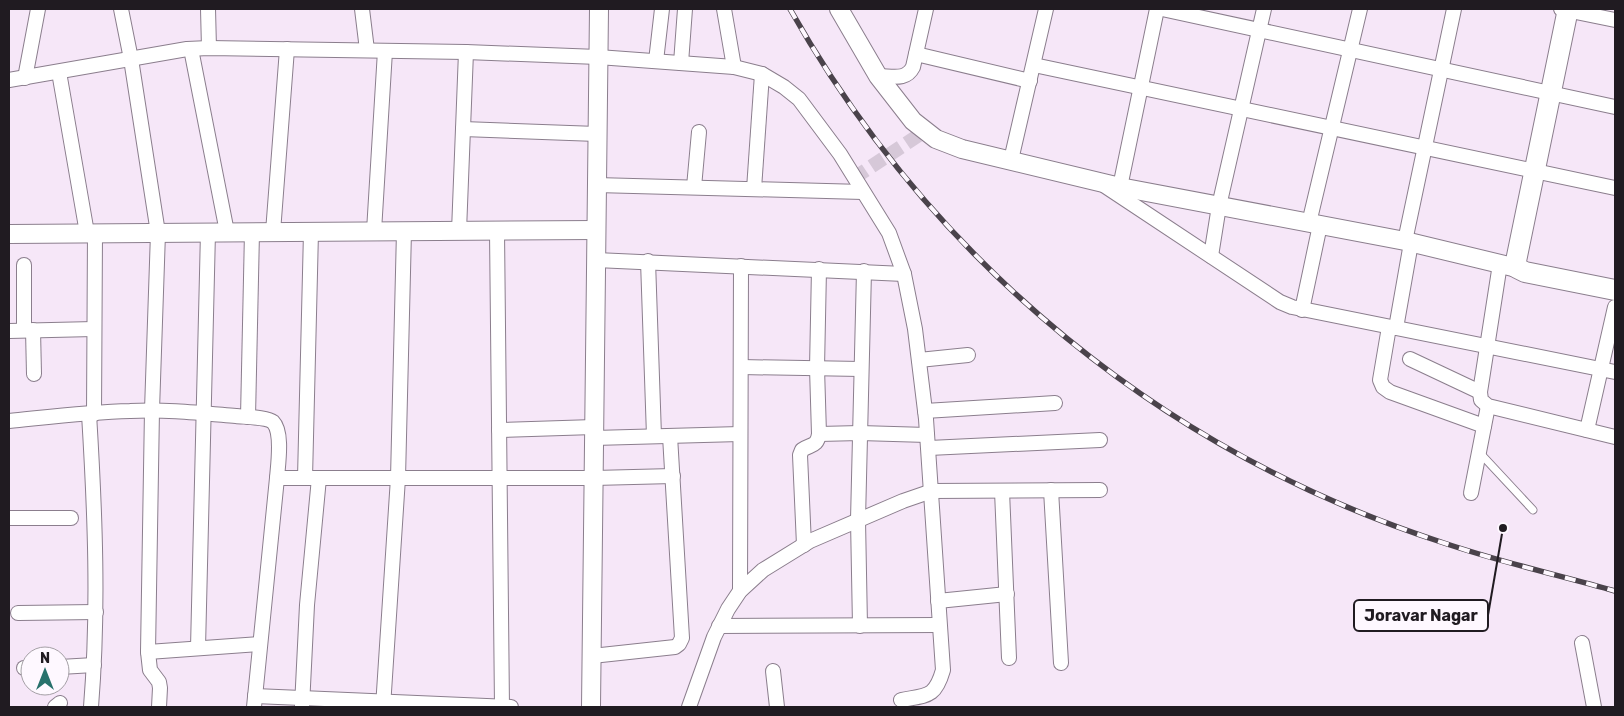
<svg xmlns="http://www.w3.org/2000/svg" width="1624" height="716" font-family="Rubik,sans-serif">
	<rect width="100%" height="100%" fill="#f6e7f8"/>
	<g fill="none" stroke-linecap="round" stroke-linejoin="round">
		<path stroke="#d6c8d8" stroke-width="14" stroke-dasharray="14 7" stroke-linecap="butt" d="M854,178L925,131"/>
		<g stroke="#8b7e8d" stroke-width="9">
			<path id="service" d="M1479,452L1533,510"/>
		</g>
		<g stroke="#8b7e8d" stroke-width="16">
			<g id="minor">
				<path d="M121,9L131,59L158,233L152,410L148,652L150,670L159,682L160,688L159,707"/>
				<path d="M208,9L209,48"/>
				<path d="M362,9L367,50"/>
				<path d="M724,9L734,67"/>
				<path d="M1162,9L1615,107"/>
				<path d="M1561,9L1615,20"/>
				<path d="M191,49L227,232"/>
				<path d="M916,54L1030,81"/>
				<path d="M656,61L662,9"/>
				<path d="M681,63L685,9"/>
				<path d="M1034,65L1615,188"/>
				<path d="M59,72L87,233"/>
				<path d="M878,76C892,76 906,81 913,67L926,9"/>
				<path d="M25,78L38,9"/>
				<path d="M9,80L187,49L209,48L466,52L598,57L734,67L762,74L784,87L799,99L840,154L889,233L904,274L915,329L926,419L943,670C935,698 927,695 901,700"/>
				<path d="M463,129L597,134"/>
				<path d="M1011,160L1046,9"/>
				<path d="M596,185L863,192"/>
				<path d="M1105,186L1280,302L1292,307L1615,372"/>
				<path d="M694,187L699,132"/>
				<path d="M1120,187L1157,9"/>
				<path d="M754,189L762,74"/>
				<path d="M1309,223L1360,9"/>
				<path d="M374,231L385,51"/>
				<path d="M459,231L466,52"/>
				<path d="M497,231L502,707"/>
				<path d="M273,232L287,49"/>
				<path d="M1405,241L1454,9"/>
				<path d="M1211,256L1219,206L1264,9"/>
				<path d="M596,260L904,274"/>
				<path d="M648,261L654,436"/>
				<path d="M1500,264L1480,392L1481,400L1488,406L1615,437"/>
				<path d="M24,265V330"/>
				<path d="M1302,310L1320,225"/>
				<path d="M1389,327L1380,380L1383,387L1390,392L1484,426"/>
				<path d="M1396,328L1411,243"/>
				<path d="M33,330L34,374"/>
				<path d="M9,331L94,329"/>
				<path d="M1410,359L1480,392"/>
				<path d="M919,360L968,355"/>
				<path d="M741,367L861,369"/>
				<path d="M925,411L1055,403"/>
				<path d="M89,414C95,512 99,609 91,707"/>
				<path d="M94,414L95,233"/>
				<path d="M248,417L252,232"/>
				<path d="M9,421C49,417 89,412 130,411C165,409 201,413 236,416C244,417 267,417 273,422C283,432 278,464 277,478L254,707"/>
				<path d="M499,430L594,427"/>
				<path d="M1587,430L1615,307"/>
				<path d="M819,434L860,433L927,435"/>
				<path d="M594,438L740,434"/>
				<path d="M929,448L1100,440"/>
				<path d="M277,478H594L673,476"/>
				<path d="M305,478L311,232"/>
				<path d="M1051,490L1061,663"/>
				<path d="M1002,491L1009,658"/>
				<path d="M1471,493L1488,406"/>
				<path d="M9,518H71"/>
				<path d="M804,545L800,455L802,450C811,444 817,447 819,434L817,368L819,269"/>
				<path d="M740,591L741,266"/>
				<path d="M938,601L1007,594"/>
				<path d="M18,613L96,612"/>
				<path d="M719,626L939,625"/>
				<path d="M860,626L858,520L864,271"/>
				<path d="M1582,643L1594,707"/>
				<path d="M198,648L208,232"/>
				<path d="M148,652L260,644"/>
				<path d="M592,656L675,647L679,644L682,638L670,436"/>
				<path d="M60,667L94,665"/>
				<path d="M24,668H30"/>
				<path d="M773,671L777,707"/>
				<path d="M255,696L511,707"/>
				<path d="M302,706L307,605L319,478"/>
				<path d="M55,707L60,703"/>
				<path d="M383,707L398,478L404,231"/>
				<path d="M689,707L714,637L728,609L740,591L763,570L810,541L903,501L932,491L1100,490"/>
			</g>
		</g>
		<g stroke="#8b7e8d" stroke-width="20">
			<g id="tertiary">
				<path d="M839,9L878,76L913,121L936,139L962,149L1120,187L1405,241L1517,268"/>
				<path d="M9,234L596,230"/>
				<path d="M591,707L599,9"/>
			</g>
		</g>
		<g stroke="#8b7e8d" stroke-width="22">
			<path id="secondary" d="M1568,9L1516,261L1517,268L1525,272L1615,290"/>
		</g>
		<use href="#service" stroke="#fff" stroke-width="7"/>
		<use href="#minor" stroke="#fff" stroke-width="14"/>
		<use href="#tertiary" stroke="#fff" stroke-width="18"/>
		<use href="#secondary" stroke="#fff" stroke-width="20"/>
		<g stroke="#4a434b" stroke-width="5.5">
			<path id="rail" d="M790,9C934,264 1165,453 1444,543C1500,562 1558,575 1615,591"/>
		</g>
		<use href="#rail" stroke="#fef8ff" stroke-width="4" stroke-dasharray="11" stroke-linecap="butt"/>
	</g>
	<path fill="none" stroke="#201b21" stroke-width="2" d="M1503 528L1488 615"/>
	<circle fill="#201b21" stroke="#fef8ff" stroke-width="2" cx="1503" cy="528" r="5"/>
	<rect fill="#fef8ff" stroke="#201b21" stroke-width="2" x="1354" y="600" width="134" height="31" rx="5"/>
	<g font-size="16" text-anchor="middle" font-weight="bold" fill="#201b21">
		<text x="1421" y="621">Joravar Nagar</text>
	</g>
	<rect width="1624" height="716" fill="none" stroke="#201b21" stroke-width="20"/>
	<g transform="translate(45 671)"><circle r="24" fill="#fef8ff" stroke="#a5a0a6"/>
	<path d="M0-4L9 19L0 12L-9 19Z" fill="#28716c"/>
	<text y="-8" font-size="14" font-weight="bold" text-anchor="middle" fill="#201b21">N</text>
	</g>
</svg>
